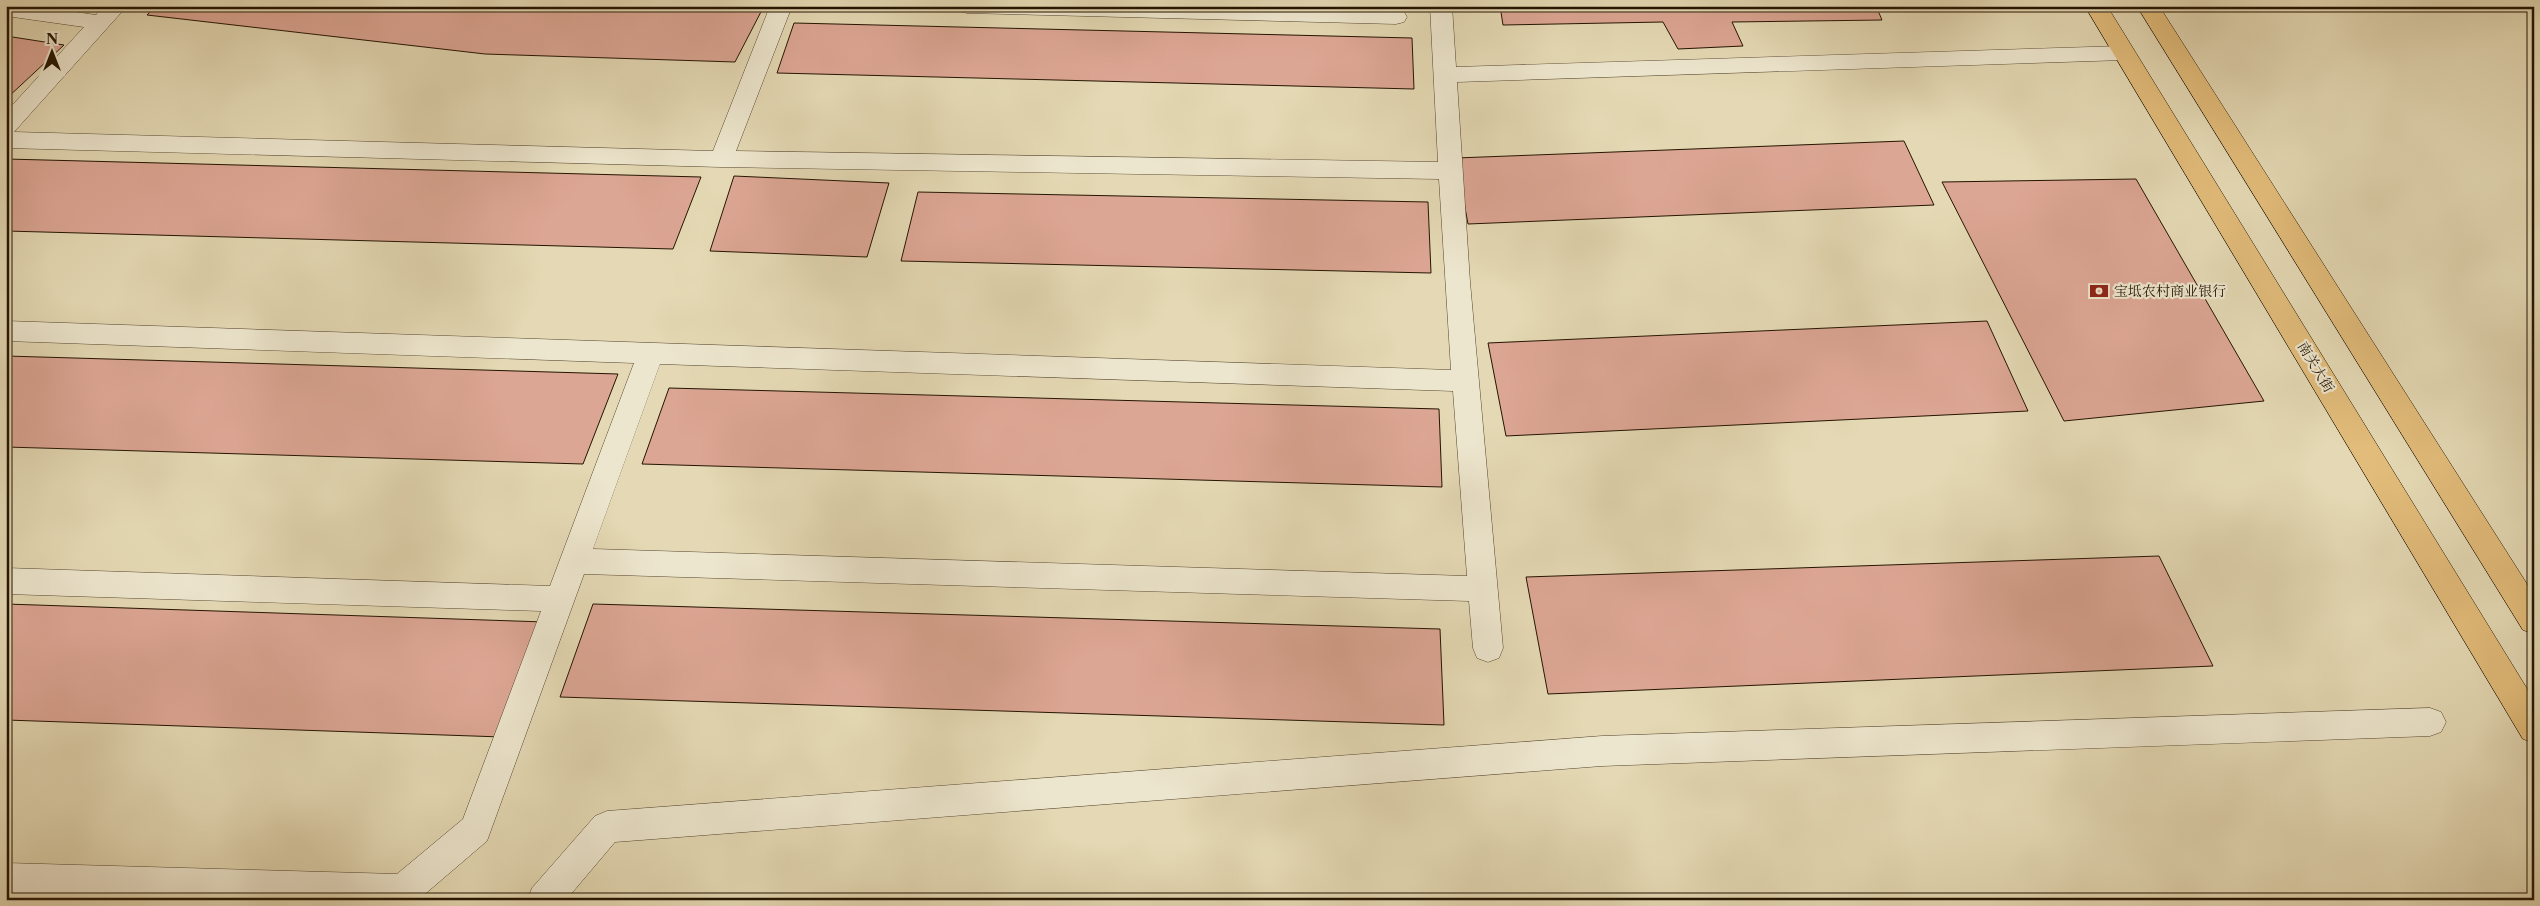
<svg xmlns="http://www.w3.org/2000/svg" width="2540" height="906" font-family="'Libre Caslon Text','Noto Serif SC',serif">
	<rect width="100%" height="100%" fill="#e4d9b4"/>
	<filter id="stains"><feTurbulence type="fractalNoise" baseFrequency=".004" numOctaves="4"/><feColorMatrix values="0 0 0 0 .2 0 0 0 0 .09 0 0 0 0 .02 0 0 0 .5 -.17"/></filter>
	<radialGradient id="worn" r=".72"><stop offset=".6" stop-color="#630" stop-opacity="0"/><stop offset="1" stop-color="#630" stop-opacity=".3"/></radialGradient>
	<g fill="#dca694" stroke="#241401">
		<path d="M156,6H764L735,62L485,54L147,15Z"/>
		<path d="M1500,6H1876L1882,20L1732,22L1743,46L1678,49L1663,22L1503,25Z"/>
		<path d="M794,23L1412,38L1414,89L777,73Z"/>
		<path d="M6,36L64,45L6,99Z"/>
		<path d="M1904,141L1934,205L1468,224L1456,158Z"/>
		<path d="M6,159L701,177L673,249L6,231Z"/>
		<path d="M734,176L889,183L867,257L710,251Z"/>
		<path d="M2136,179L2264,401L2064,421L1942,182Z"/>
		<path d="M918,192L1428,202L1431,273L901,261Z"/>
		<path d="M1987,321L2028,411L1506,436L1488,343Z"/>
		<path d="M6,356L618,374L583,464L6,447Z"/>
		<path d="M669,388L1439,409L1442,487L642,464Z"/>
		<path d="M2159,556L2213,666L1548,694L1526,577Z"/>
		<path d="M6,604L545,622L502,737L6,720Z"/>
		<path d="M593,604L1440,629L1444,725L560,697Z"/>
	</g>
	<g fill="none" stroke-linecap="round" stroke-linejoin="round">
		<g stroke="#54452e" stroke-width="1">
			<g id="minor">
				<path d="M6,6H34L96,15L104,6H127L14,132L713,151L770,6H792L736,151L1438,162L1430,6H1452L1456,67L2123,46L2131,48L2134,53L2131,58L2123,60L1457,82L1470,282L1503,648L1499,658L1488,662L1477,658L1473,648L1469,601L584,574L487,841L418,900H119L6,897V863L397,874L463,819L541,611L6,594V568L550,586L634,363L6,341V321L1451,370L1439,179L721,167L6,148V112L84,27L6,16ZM660,364L1453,391L1467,576L593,549Z"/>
				<path d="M956,6H1244L1396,10L1404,12L1407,17L1404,22L1396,24L967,13L959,11Z"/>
				<path d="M2430,708L2441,712L2446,722L2441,732L2430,736L1602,766L615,842L566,900H527L532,888L595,816L607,811L1602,736Z"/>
			</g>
		</g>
		<g stroke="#241401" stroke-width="1">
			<g id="major">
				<path d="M2085,6H2107L2534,700V743L2523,739Z"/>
				<path d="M2137,6H2159L2534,595V634L2523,630Z"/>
			</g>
		</g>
		<use href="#minor" fill="#ede6ce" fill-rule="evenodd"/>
		<use href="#major" fill="#e2bc7a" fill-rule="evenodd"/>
	</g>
	<defs>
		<g id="bank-bare" transform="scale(1.5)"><path d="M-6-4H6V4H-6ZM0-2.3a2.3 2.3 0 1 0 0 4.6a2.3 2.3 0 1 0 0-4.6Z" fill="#8f2418" stroke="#ede6ce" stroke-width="2.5" paint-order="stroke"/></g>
	</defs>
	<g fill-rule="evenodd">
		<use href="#bank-bare" x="2099" y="291"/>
	</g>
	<g text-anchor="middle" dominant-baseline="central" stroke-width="4.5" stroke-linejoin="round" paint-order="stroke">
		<g font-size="14" fill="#241401" stroke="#ede6ce" text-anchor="start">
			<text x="2114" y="291">宝坻农村商业银行</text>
		</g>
		<g font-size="14" fill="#241401" stroke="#ede6ce">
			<text transform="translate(2316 367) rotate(59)">南关大街</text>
		</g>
	</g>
	<rect width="2540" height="906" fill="none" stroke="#e4d9b4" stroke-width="25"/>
	<rect x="8" y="8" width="2525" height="891" fill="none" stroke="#241401" stroke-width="2.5"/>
	<rect x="12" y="12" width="2515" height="881" fill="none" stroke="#241401"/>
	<g transform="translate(52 52)" stroke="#ede6ce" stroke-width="4" paint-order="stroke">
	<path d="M0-4L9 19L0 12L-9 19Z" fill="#241401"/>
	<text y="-8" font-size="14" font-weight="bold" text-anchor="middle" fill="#241401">N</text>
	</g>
	<rect width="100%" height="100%" filter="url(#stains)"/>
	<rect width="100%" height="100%" fill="url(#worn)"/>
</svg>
